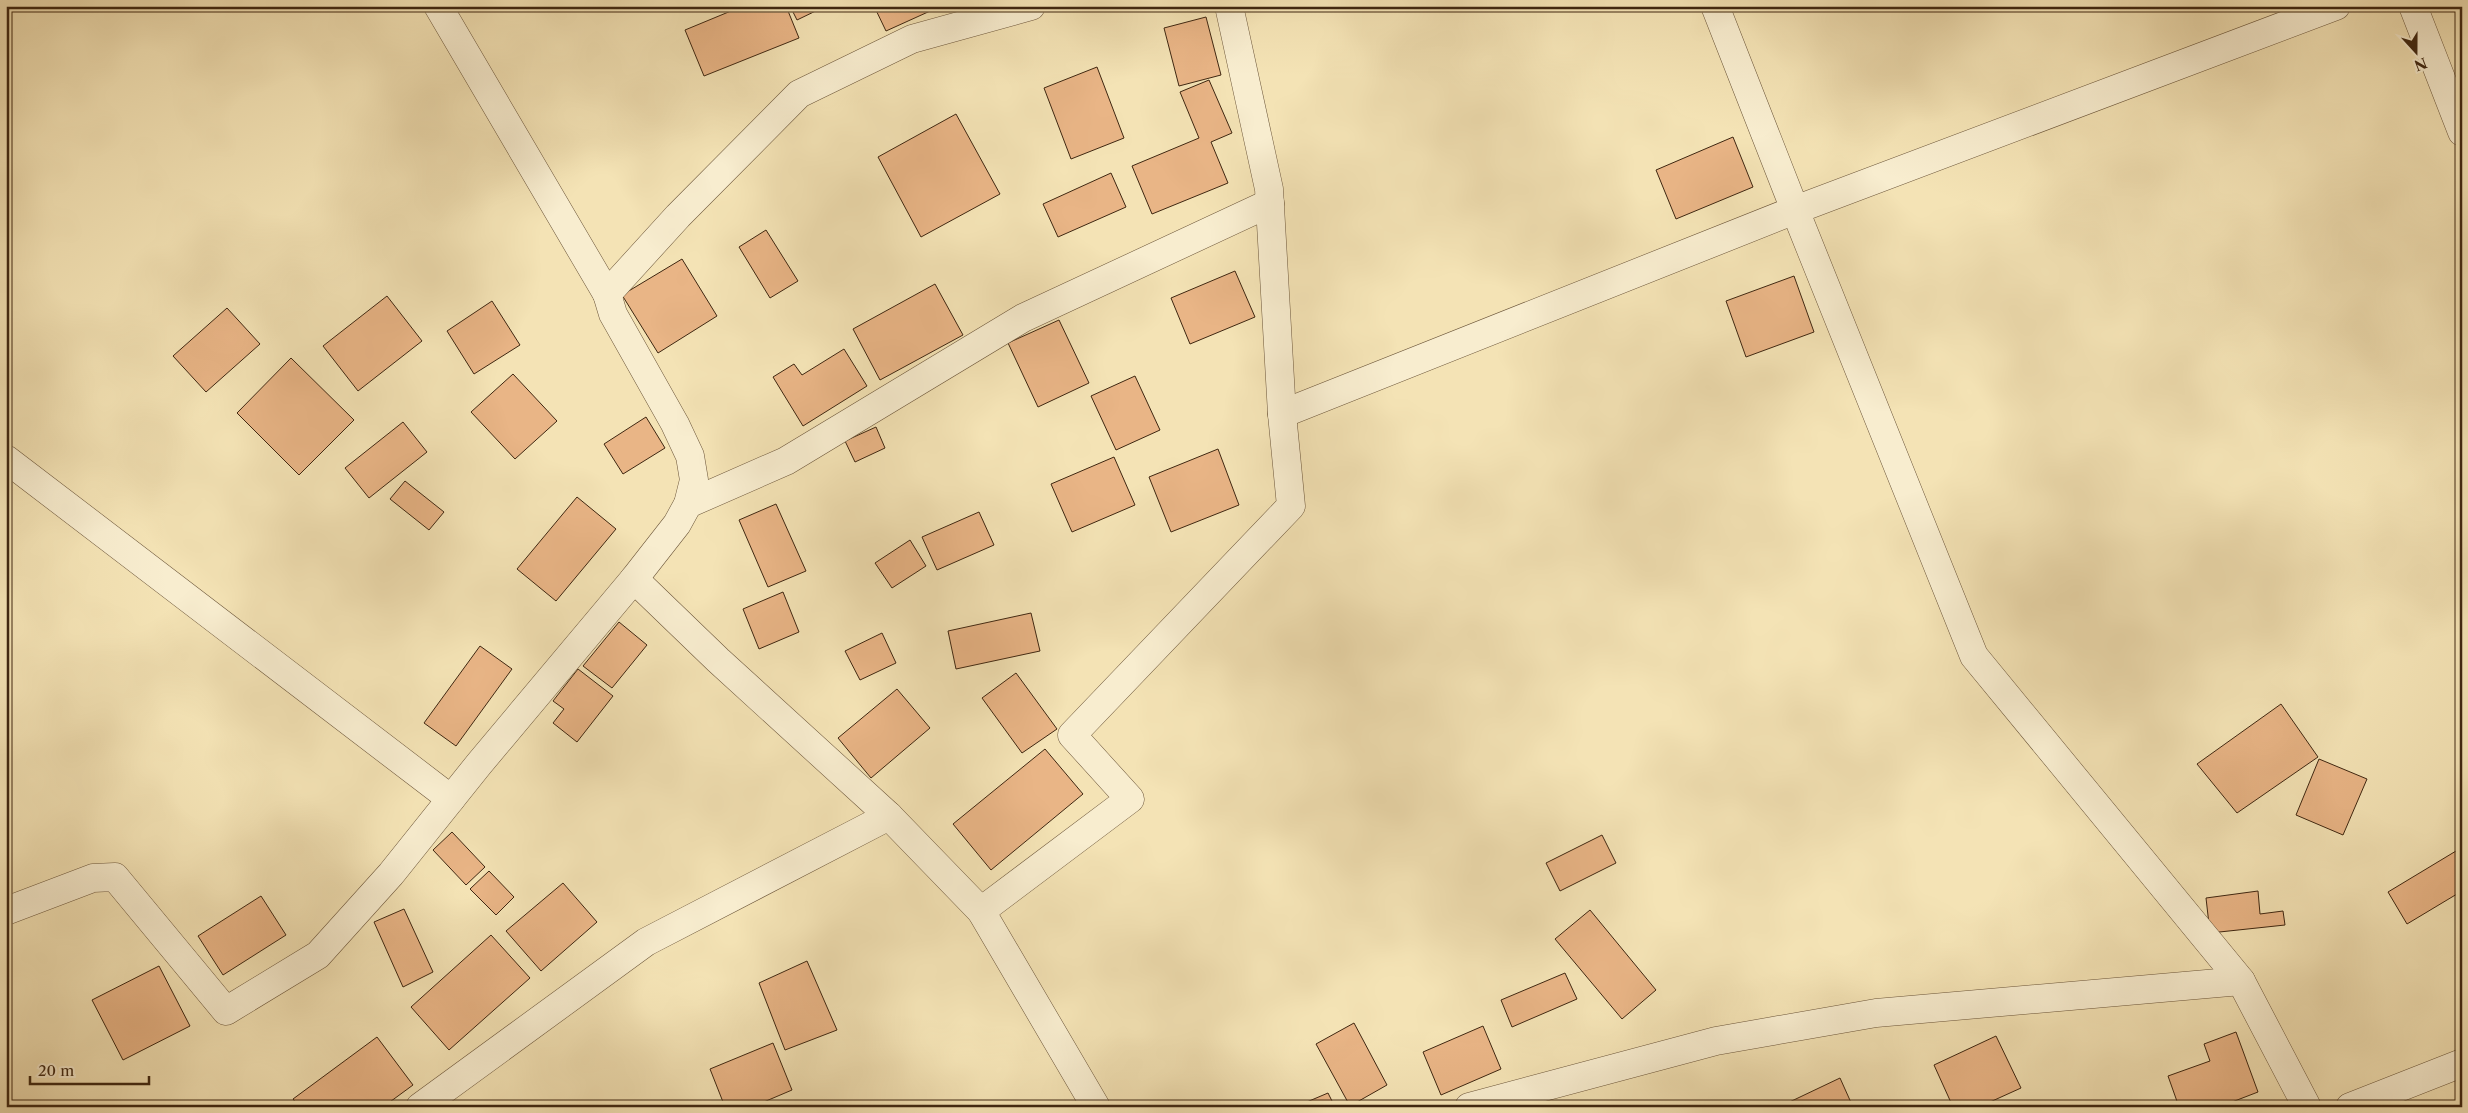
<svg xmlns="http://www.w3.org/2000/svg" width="2468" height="1113" font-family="'Libre Caslon Text',serif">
	<rect width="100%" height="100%" fill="#f4e3b5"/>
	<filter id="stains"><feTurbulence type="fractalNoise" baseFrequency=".004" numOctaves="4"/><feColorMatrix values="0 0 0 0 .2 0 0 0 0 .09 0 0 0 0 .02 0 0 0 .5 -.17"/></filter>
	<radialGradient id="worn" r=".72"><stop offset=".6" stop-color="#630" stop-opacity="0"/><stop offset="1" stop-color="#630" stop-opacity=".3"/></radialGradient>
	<g fill="#e9b586" stroke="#3f2711">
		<path d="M743,6H786L799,38L704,76L685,30Z"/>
		<path d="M790,6H826L797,20Z"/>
		<path d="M874,6H939V7L886,31Z"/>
		<path d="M1206,17L1221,75L1179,86L1164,28Z"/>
		<path d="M1097,67L1124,138L1071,159L1044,88Z"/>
		<path d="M1209,80L1232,133L1211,142L1228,183L1152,214L1132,166L1199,138L1180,92Z"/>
		<path d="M956,114L1000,194L921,237L878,157Z"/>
		<path d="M1733,137L1753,187L1676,219L1656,170Z"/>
		<path d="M1111,173L1126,207L1058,237L1043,204Z"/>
		<path d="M766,230L798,281L770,298L739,247Z"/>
		<path d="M682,259L717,316L658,353L622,295Z"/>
		<path d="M1235,271L1255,317L1190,344L1171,298Z"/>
		<path d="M1794,276L1814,332L1746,357L1726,301Z"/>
		<path d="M935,284L963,335L880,380L853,329Z"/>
		<path d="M387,296L422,341L358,391L323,346Z"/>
		<path d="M492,301L520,345L474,374L447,331Z"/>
		<path d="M227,308L260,344L206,392L173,356Z"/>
		<path d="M1059,320L1089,383L1038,407L1008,343Z"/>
		<path d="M844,349L867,386L803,426L773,377L794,364L802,375Z"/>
		<path d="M291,358L354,420L299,475L237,413Z"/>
		<path d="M513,374L557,421L515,459L471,412Z"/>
		<path d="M1135,376L1160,430L1116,450L1091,396Z"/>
		<path d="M646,417L665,448L623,474L604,444Z"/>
		<path d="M403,422L427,452L369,498L345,468Z"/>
		<path d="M876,427L885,448L855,462L845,441Z"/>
		<path d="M1218,449L1239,505L1171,532L1149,477Z"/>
		<path d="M1114,457L1135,505L1072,532L1051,484Z"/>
		<path d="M405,481L444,512L429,530L390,499Z"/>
		<path d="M577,497L616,529L556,601L517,569Z"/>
		<path d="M776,504L806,571L768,587L739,520Z"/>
		<path d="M979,512L994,545L937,570L922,537Z"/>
		<path d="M910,540L926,566L892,588L875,563Z"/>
		<path d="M783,592L799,632L759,649L743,609Z"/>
		<path d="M1031,613L1040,651L956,669L948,631Z"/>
		<path d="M619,622L647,645L612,688L583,666Z"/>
		<path d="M882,633L896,663L860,680L845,651Z"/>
		<path d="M480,646L512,669L456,746L424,723Z"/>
		<path d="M578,669L613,696L577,742L553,723L564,709L553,701Z"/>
		<path d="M1016,673L1057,729L1022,753L982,698Z"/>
		<path d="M897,689L930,728L871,778L838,738Z"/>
		<path d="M2281,704L2318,757L2237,813L2197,764Z"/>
		<path d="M1045,749L1083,794L991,870L953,824Z"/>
		<path d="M2319,759L2367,779L2343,835L2296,815Z"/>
		<path d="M452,832L485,867L466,885L433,850Z"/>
		<path d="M1602,835L1616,863L1560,891L1546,863Z"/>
		<path d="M2456,851L2462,861V891L2407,924L2388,892Z"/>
		<path d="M489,871L514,897L496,915L470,889Z"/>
		<path d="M563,883L597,922L541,971L506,931Z"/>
		<path d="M2258,891L2260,914L2283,911L2285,925L2210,933L2206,898Z"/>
		<path d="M261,896L286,935L223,975L198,936Z"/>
		<path d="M404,909L433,972L403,987L374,922Z"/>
		<path d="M1590,910L1656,990L1622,1019L1555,939Z"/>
		<path d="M491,935L530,978L449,1050L411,1007Z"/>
		<path d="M807,961L837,1030L785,1050L759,983Z"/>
		<path d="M159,966L190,1026L123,1060L92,1000Z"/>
		<path d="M1565,973L1577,999L1512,1027L1501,1000Z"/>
		<path d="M1354,1023L1387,1085L1350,1106L1316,1044Z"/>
		<path d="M1483,1026L1501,1069L1441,1095L1423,1052Z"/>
		<path d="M2236,1032L2258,1092L2219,1107H2179L2168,1076L2210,1061L2204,1044Z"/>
		<path d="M1996,1036L2021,1088L1979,1107H1953L1934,1065Z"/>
		<path d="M377,1037L413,1085L383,1107H299L293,1099Z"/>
		<path d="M773,1043L792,1090L752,1107H725L710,1069Z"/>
		<path d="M1840,1078L1853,1107H1779Z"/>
		<path d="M1328,1093L1335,1107H1295Z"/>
	</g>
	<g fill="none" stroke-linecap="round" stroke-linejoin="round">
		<g stroke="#6c563a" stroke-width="29">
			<g id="minor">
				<path d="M1715,6L1795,210L1974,656L2241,981L2307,1107"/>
				<path d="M2413,6L2462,132"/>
				<path d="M607,294L678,216L799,94L912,39L1031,6"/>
				<path d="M1282,414L1795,210L2336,6"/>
				<path d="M6,459L451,799"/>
				<path d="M688,504L786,461L1023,318L1270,203"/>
				<path d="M634,579L718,660L889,816L981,911L1096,1107"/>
				<path d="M6,911L93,878L115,877L226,1011L318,955L391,874L479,764L634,579L677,524L688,504L694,480L690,456L675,424L613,314L607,294L438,6"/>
				<path d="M981,911L1130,799L1072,735L1291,506L1282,414L1269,189L1229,6"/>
				<path d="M420,1107L646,942L889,816"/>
				<path d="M1469,1107L1716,1041L1876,1013L2241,981"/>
				<path d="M2350,1107L2462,1063"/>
			</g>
		</g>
		<use href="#minor" stroke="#f8edcf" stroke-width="28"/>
	</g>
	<rect width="2468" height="1113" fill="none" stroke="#f4e3b5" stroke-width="25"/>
	<rect x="8" y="8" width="2453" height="1098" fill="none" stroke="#3f2711" stroke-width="2.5"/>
	<rect x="12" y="12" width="2443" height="1088" fill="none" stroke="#3f2711"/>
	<g transform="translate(2416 52) rotate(159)" stroke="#f8edcf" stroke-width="4" paint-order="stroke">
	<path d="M0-4L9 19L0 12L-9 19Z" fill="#3f2711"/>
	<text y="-8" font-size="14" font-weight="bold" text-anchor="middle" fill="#3f2711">N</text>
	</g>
	<path d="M30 1076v8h119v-8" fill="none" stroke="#3f2711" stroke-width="2.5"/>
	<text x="38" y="1076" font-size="15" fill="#3f2711" stroke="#f8edcf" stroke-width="4" paint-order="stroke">20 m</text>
	<rect width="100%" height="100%" filter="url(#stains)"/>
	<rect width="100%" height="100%" fill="url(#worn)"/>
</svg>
